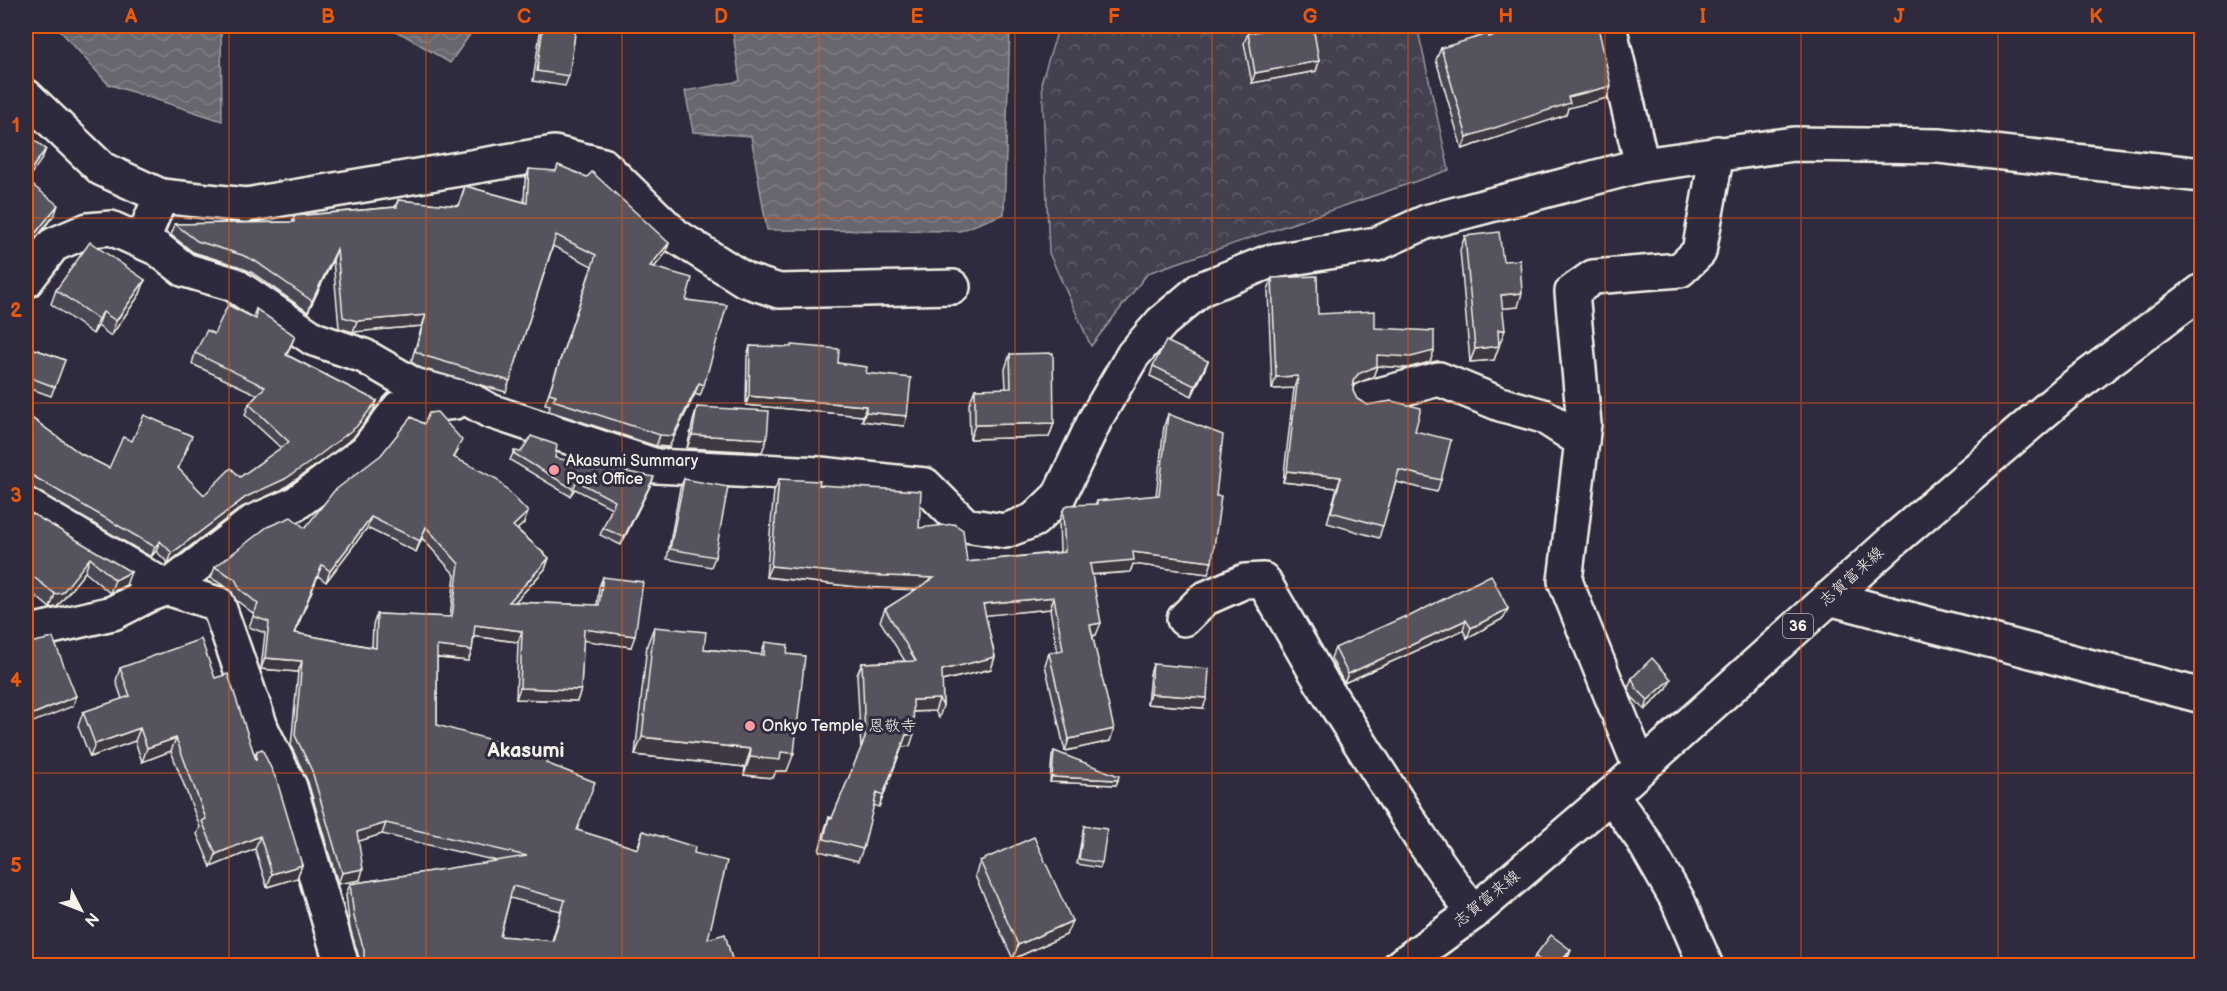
<svg xmlns="http://www.w3.org/2000/svg" width="2227" height="991" font-family="'Balsamiq Sans','Klee One',sans-serif">
	<defs>
		<pattern id="forest-crowns" width="20" height="18" patternUnits="userSpaceOnUse" patternTransform="scale(1.5)"><rect width="20" height="18" fill="#454050"/><path d="M2 6a3 3 0 1 1 6 0M12 15a3 3 0 1 1 6 0" fill="none" stroke="#605c69"/></pattern>
		<pattern id="water-waves" width="16" height="10" patternUnits="userSpaceOnUse" patternTransform="scale(1.5)"><rect width="16" height="10" fill="#6a6670"/><path d="M0 5q4-4 8 0t8 0" fill="none" stroke="#807c84"/></pattern>
	</defs>
	<rect width="100%" height="100%" fill="#2f2a3d"/>
	<filter id="ink" filterUnits="userSpaceOnUse"><feTurbulence type="fractalNoise" baseFrequency=".0167" numOctaves="2"/><feDisplacementMap in="SourceGraphic" scale="12" xChannelSelector="R" yChannelSelector="G"/><feConvolveMatrix kernelMatrix="1 2 1 2 8 2 1 2 1" color-interpolation-filters="sRGB"/></filter>
	<g filter="url(#ink)">
		<path fill="url(#forest-crowns)" stroke="#9c989c" stroke-width="1.5" d="M1059,26H1417L1449,170L1148,273L1091,346L1049,253L1042,80Z"/>
		<g fill="url(#water-waves)" stroke="#a19ea0" stroke-width="1.5">
			<path d="M56,26H221L222,121L108,84Z"/>
			<path d="M381,26H476L450,63L404,35Z"/>
			<path d="M732,26H1010L1004,214L960,231L767,230L751,136L693,132L685,91L740,81Z"/>
		</g>
		<g fill="none" stroke-linecap="round" stroke-linejoin="round">
			<g stroke="#f4f1e8" stroke-width="38">
				<g id="minor">
					<path d="M1609,26L1642,165"/>
					<path d="M26,96L102,169L161,196"/>
					<path d="M142,241L161,196L246,205L554,153L603,165L676,236L745,280L779,291L953,287"/>
					<path d="M26,281L53,245L88,230L111,228L158,249L185,270L233,284L314,339L364,356L414,385L470,400L490,411L656,466L820,474L925,485L965,525L1005,531L1034,520L1059,496L1095,420L1133,355L1162,322L1201,289L1268,262L1377,244L1426,222L1642,165L1794,144L1939,146L2202,175"/>
					<path d="M1367,398L1439,379L1500,404L1543,416L1582,441"/>
					<path d="M26,505L167,588L218,604L262,730L290,787L342,966"/>
					<path d="M1829,598L2202,696"/>
					<path d="M1184,619L1204,599L1245,581L1263,580L1322,683L1420,837L1473,913"/>
					<path d="M26,633L113,613L146,596L167,588L253,522L295,504L366,451L399,408L455,402"/>
					<path d="M1640,767L1565,581L1584,424L1572,292L1593,277L1680,270L1699,252L1717,153"/>
					<path d="M1611,795L1643,840L1678,901L1706,966"/>
				</g>
			</g>
			<g stroke="#f4f1e8" stroke-width="38">
				<path id="major" d="M1400,966L1473,913L1611,795L1895,539L2068,391L2202,291"/>
			</g>
			<use href="#minor" stroke="#2f2a3d" stroke-width="33"/>
			<use href="#major" stroke="#2f2a3d" stroke-width="33"/>
		</g>
		<g fill="#4a4752" stroke="#f4f1e8" stroke-width="1.5" fill-rule="evenodd">
			<path d="M541,26H576L569,76L565,86L533,81Z"/>
			<path d="M1248,33L1319,61L1316,71L1252,83L1244,43Z"/>
			<path d="M1489,37L1607,98L1568,108L1566,115L1462,149L1436,60L1441,48Z"/>
			<path d="M529,169L669,243L665,254L654,267L686,300L704,385L700,396L695,394L669,447L656,446L549,411L550,405L545,404L592,266L553,246L506,392L421,368L411,362L422,326L353,332L339,328L333,260L308,312L251,272L238,266L193,252L171,235L175,224L292,222L294,216L395,207L398,200L458,206L465,186L524,202L525,181Z"/>
			<path d="M1465,236L1503,261L1518,307L1502,308L1500,343L1494,360L1470,362L1460,250Z"/>
			<path d="M1272,278L1318,314L1375,328L1430,362L1407,368L1377,366L1373,377L1353,385V391L1357,399L1415,431L1441,480L1437,492L1396,482L1379,538L1327,523L1337,488L1283,482L1294,388L1272,389L1268,290Z"/>
			<path d="M145,280L140,294L111,336L98,326L93,334L51,304L56,290Z"/>
			<path d="M256,309L295,336L287,355L377,401L373,411L353,438L305,473L281,490L242,507L168,563L156,551L151,557L26,484V414L81,454L109,468L132,441L188,447L178,469L204,495L240,477L281,448L245,415L249,404L258,395L192,364L195,353L214,334L253,317Z"/>
			<path d="M26,346L65,360L51,396L26,387Z"/>
			<path d="M750,346L838,363L866,373L904,426L862,421L863,416L746,405L747,356Z"/>
			<path d="M1010,354L1054,423L1049,437L970,439L969,404L975,389H1006L1005,369Z"/>
			<path d="M1208,361L1204,371L1192,396L1150,376L1153,366Z"/>
			<path d="M697,407L762,452L687,448L693,421Z"/>
			<path d="M1168,414L1216,496L1208,574L1133,564L1130,572L1092,575L1096,635L1093,636L1110,741L1065,751L1045,665L1049,653L1057,651L1050,609L985,615L995,657L991,669L942,681L943,706L939,718L935,711L913,712L910,746L902,747L879,807L873,805L863,849L858,861L819,851L825,829L829,817L832,818L861,749L857,675L862,663L905,661L880,621L885,609L916,590L858,587L766,577L774,491L779,479L819,485L919,528L967,562L1060,552L1059,522L1063,510L1096,504L1097,501L1156,496L1164,426Z"/>
			<path d="M458,451L454,458L528,512L524,523L517,529L549,558L545,569L515,602L597,605L599,587L603,577L631,647L583,640L581,690L577,701L516,699L518,642L474,636L472,650L468,661L437,658V725L546,763L577,830L637,849L643,831L694,853L708,939L734,966H360V961L350,928L346,895L350,884L497,861L382,834L358,841L360,880L338,884L308,782L291,746L298,672L261,669L265,633L249,627L254,614L236,600L231,590L211,578L215,567L305,528ZM367,528L416,552L422,538L455,575L450,617L377,614L373,625L372,647L295,633L318,576L326,582ZM510,898L561,911L552,941L500,936Z"/>
			<path d="M514,451L555,458L651,484L621,545L600,535L612,508L575,489L570,496L510,460Z"/>
			<path d="M684,479L715,557L711,567L667,559L680,488Z"/>
			<path d="M26,510L126,585L110,593L85,572L57,607L50,608L26,588Z"/>
			<path d="M1406,618H1504L1467,638L1463,630L1344,683L1331,658L1335,648Z"/>
			<path d="M654,627L704,649L761,655L765,642L787,654V771H776L773,778L744,775L745,767L635,755L647,645Z"/>
			<path d="M1153,664L1203,708L1147,704L1150,674Z"/>
			<path d="M120,668L215,678L255,756L257,751L302,865L297,878L267,887L255,849L211,867L197,834L200,827L171,751L142,762L135,741L90,757L78,726L83,712L122,699L116,681Z"/>
			<path d="M1632,678L1667,688L1645,710L1632,697L1628,688Z"/>
			<path d="M1054,751L1118,780L1116,785L1050,782L1052,756Z"/>
			<path d="M1084,826L1102,863L1100,868L1077,864L1083,831Z"/>
			<path d="M980,861L1066,935L1013,959L975,876Z"/>
			<path d="M1569,955L1560,966H1538L1533,961L1535,956Z"/>
		</g>
		<g fill="#3c3942" stroke="#f4f1e8" stroke-width="1.5">
			<path d="M1319,61L1316,71L1252,83L1255,73Z"/>
			<path d="M1611,86L1607,98L1568,108L1566,115L1462,149L1467,137L1568,97Z"/>
			<path d="M46,149L42,159L26,181V176Z"/>
			<path d="M58,205L55,214L26,251V245Z"/>
			<path d="M669,243L665,254L646,277L650,266Z"/>
			<path d="M337,249L333,260L308,312L312,301Z"/>
			<path d="M145,280L140,294L111,336L116,321Z"/>
			<path d="M1522,293L1518,307L1496,309L1501,295Z"/>
			<path d="M103,312L98,326L93,334L98,319Z"/>
			<path d="M426,315L422,326L353,332L357,321Z"/>
			<path d="M1498,330H1505L1500,343L1493,344Z"/>
			<path d="M1499,346L1494,360L1470,362L1475,349Z"/>
			<path d="M1434,351L1430,362L1407,368L1377,366L1373,377L1353,385V381L1358,374L1377,355Z"/>
			<path d="M1208,361L1204,371L1192,396L1195,386Z"/>
			<path d="M1298,376L1294,388L1272,389L1276,377Z"/>
			<path d="M699,383L695,394L669,447L656,446L660,435Z"/>
			<path d="M749,396L866,406L863,416L746,405Z"/>
			<path d="M377,401L373,411L353,438L305,473L281,490L242,507L168,563L172,553L246,497Z"/>
			<path d="M866,412L907,416L904,426L862,421Z"/>
			<path d="M1054,423L1049,437L970,439L975,425Z"/>
			<path d="M692,435L767,439L762,452L687,448Z"/>
			<path d="M1287,471L1341,477L1337,488L1283,482Z"/>
			<path d="M654,477L651,484L621,545L624,537Z"/>
			<path d="M528,512L524,523L509,537L513,526Z"/>
			<path d="M371,517L367,528L326,582L330,571Z"/>
			<path d="M426,527L422,538L416,552L420,541Z"/>
			<path d="M160,541L156,551L151,557L155,547Z"/>
			<path d="M1133,552L1212,562L1208,574L1133,564L1130,572L1086,575L1090,564Z"/>
			<path d="M90,558L85,572L57,607L50,608L55,594Z"/>
			<path d="M549,558L545,569L505,613L509,602Z"/>
			<path d="M771,566L934,578L930,590L858,587L766,577Z"/>
			<path d="M131,572L126,585L110,593L115,580Z"/>
			<path d="M1054,597L1050,609L979,616L983,604Z"/>
			<path d="M1508,609L1504,618L1467,638L1471,628Z"/>
			<path d="M1466,620L1463,630L1344,683L1348,674Z"/>
			<path d="M1101,623L1096,635L1086,637L1090,625Z"/>
			<path d="M475,625L522,631L518,642L471,636Z"/>
			<path d="M584,629L635,636L631,647L580,640Z"/>
			<path d="M437,646L472,650L468,661L433,657Z"/>
			<path d="M995,657L991,669L937,682L942,670Z"/>
			<path d="M265,658L302,661L298,672L261,669Z"/>
			<path d="M1671,679L1667,688L1645,710L1648,700Z"/>
			<path d="M520,688L581,690L577,701L516,699Z"/>
			<path d="M1150,694L1207,698L1203,708L1147,704Z"/>
			<path d="M76,696L73,706L26,725V717Z"/>
			<path d="M939,699L935,711L908,712L913,700Z"/>
			<path d="M140,728L135,741L90,757L95,744Z"/>
			<path d="M1114,729L1110,741L1065,751L1069,739Z"/>
			<path d="M914,734L910,746L902,747L879,807L906,735Z"/>
			<path d="M642,737L751,749L745,767L635,755Z"/>
			<path d="M176,738L171,751L142,762L147,748Z"/>
			<path d="M781,752L794,753L787,771H776L773,778L744,775L750,757Z"/>
			<path d="M1052,777L1118,780L1116,785L1050,782Z"/>
			<path d="M386,823L382,834L353,843L357,832Z"/>
			<path d="M260,836L255,849L211,867L216,854Z"/>
			<path d="M302,865L297,878L267,887L272,874Z"/>
			<path d="M363,869L360,880L338,884L342,873Z"/>
			<path d="M1072,921L1066,935L1013,959L1018,945Z"/>
			<path d="M1571,950L1569,955L1560,966H1557Z"/>
		</g>
		<g fill="#56525f" stroke="#f4f1e8" stroke-width="1.5" fill-rule="evenodd">
			<path d="M543,26H576L569,76L537,71Z"/>
			<path d="M1290,26H1313L1319,61L1255,73L1248,33Z"/>
			<path d="M1527,26H1598L1611,86L1568,97L1570,103L1467,137L1441,48L1488,34L1489,37Z"/>
			<path d="M26,134L46,149L26,176Z"/>
			<path d="M558,165L587,177L592,172L669,243L650,266L692,278L686,300L727,305L704,385L699,383L673,436L660,435L553,400L556,395L549,393L596,255L556,235L510,381L425,356L415,351L426,315L357,321L343,317L337,249L312,301L255,261L242,255L197,241L175,224L294,222V216L397,207L398,200L459,206L465,186L527,203L529,169L556,171Z"/>
			<path d="M26,180L58,205L26,245Z"/>
			<path d="M1499,232L1503,261L1520,260L1522,293L1501,295L1505,330H1498L1499,346L1475,349L1465,236Z"/>
			<path d="M90,242L145,280L116,321L103,312L98,319L56,290Z"/>
			<path d="M1317,276L1318,314L1375,311V328L1434,331V351L1411,357L1377,355V366L1358,374L1353,381V391L1357,399L1367,405L1391,401L1421,408L1415,431L1451,440L1441,480L1399,470L1383,526L1331,512L1341,477L1287,471L1298,376L1276,377L1272,278Z"/>
			<path d="M228,305L256,319V309L295,336L286,355L377,401L356,427L309,463L285,479L246,497L172,553L160,541L155,547L26,472V414L81,454L109,468L123,437L132,441L144,415L192,436L178,468L204,495L231,468L240,477L289,442L249,404L265,387L195,353L207,330L214,334Z"/>
			<path d="M1166,341L1208,361L1195,386L1153,366Z"/>
			<path d="M791,345L839,349L838,363L867,367L866,373L911,378L907,416L866,412V406L749,396L750,346L791,347Z"/>
			<path d="M26,346L65,360L55,387L26,376Z"/>
			<path d="M1053,353L1054,423L975,425V389L1011,388L1010,354Z"/>
			<path d="M697,407L769,411L767,439L692,435Z"/>
			<path d="M437,412L462,440L453,457L497,479L528,512L513,526L549,558L509,602L599,605L603,577L643,582L635,636L584,629L581,690L520,688L522,631L475,625L472,650L437,646V725L548,756L546,763L595,782L577,830L638,849L643,831L695,847L694,853L727,861L708,939L725,934L734,966H364V950L354,917L350,884L527,856L386,823L357,832L363,869L342,873L312,771L295,735L302,661L265,658L269,622L253,616L258,604L240,589L235,579L215,567L267,527L291,517L305,528L334,491L381,455L411,417L424,424L429,413ZM371,517L420,541L426,527L459,564L452,617L377,614L376,648L294,633L322,565L330,571ZM513,886L565,900L553,941L500,936Z"/>
			<path d="M1168,414L1223,435L1216,496H1221L1212,562L1133,552L1134,560L1090,564L1101,623L1090,625L1114,729L1069,739L1049,653L1063,650L1054,597L983,604L995,657L942,670L943,706L939,699L913,700L914,734L906,735L883,795L877,792L863,849L824,839L829,817L832,818L865,738L862,663L916,661L885,609L934,578L863,575L771,566L779,479L820,481L819,485L921,491L919,528L954,524L963,530L967,562L1065,552L1063,510L1068,505L1097,504V501L1159,495Z"/>
			<path d="M531,436L557,445L555,458L654,477L624,537L603,528L615,501L577,481L573,489L513,453L514,451L521,452Z"/>
			<path d="M684,479L728,487L715,557L670,549Z"/>
			<path d="M26,510L131,572L115,580L90,558L62,593L55,594L26,571Z"/>
			<path d="M1491,575L1508,609L1471,628L1466,620L1348,674L1335,648L1406,616V618Z"/>
			<path d="M654,627L706,632L704,649L764,655L765,642L788,645L787,654L805,656L794,753L781,752L780,760L750,757L751,749L642,737Z"/>
			<path d="M53,638L76,696L26,717V642H34Z"/>
			<path d="M201,639L215,678L228,674L256,760L257,751L262,749L277,781L302,865L272,874L260,836L216,854L202,821L206,819L176,738L147,748L140,728L95,744L83,712L130,696L120,668Z"/>
			<path d="M1652,658L1671,679L1648,700L1636,688L1632,678Z"/>
			<path d="M1153,664L1209,669L1207,698L1150,694Z"/>
			<path d="M1054,751L1119,776L1118,780L1052,777Z"/>
			<path d="M1084,826L1107,829L1102,863L1079,859Z"/>
			<path d="M1034,837L1072,921L1018,945L980,861Z"/>
			<path d="M1551,935L1571,950L1557,966H1546L1535,956Z"/>
		</g>
	</g>
	<path fill="none" stroke="#e8590c" stroke-width="1.5" stroke-opacity="0.55" d="M229,26V966M426,26V966M622,26V966M819,26V966M1015,26V966M1212,26V966M1408,26V966M1605,26V966M1801,26V966M1998,26V966M26,218H2202M26,403H2202M26,588H2202M26,773H2202"/>
	<g fill="#ff9aa2" stroke="#2f2a3d" stroke-width="2">
		<circle cx="554" cy="470" r="6"/>
		<circle cx="750" cy="726" r="6"/>
	</g>
	<g text-anchor="middle" dominant-baseline="central" stroke-width="6" stroke-linejoin="round" paint-order="stroke">
		<rect fill="#2f2a3d" stroke="#b9b5b5" stroke-width="1.5" x="1783" y="614" width="30" height="24" rx="4.5"/>
		<g font-size="15" font-weight="bold" fill="#f4f1e8">
			<text x="1798" y="626">36</text>
		</g>
		<g font-size="16" fill="#f4f1e8" stroke="#2f2a3d" text-anchor="start">
			<text x="566" y="461">Akasumi Summary<tspan x="566" dy="18">Post Office</tspan></text>
			<text x="762" y="726">Onkyo Temple 恩敬寺</text>
		</g>
		<g font-size="16" fill="#f4f1e8" stroke="#2f2a3d">
			<text transform="translate(1852 577) rotate(-42)">志賀富来線</text>
			<text transform="translate(1487 899) rotate(-39)">志賀富来線</text>
		</g>
		<g font-size="20" font-weight="bold" fill="#f4f1e8" stroke="#2f2a3d">
			<text x="526" y="751">Akasumi</text>
		</g>
	</g>
	<rect width="2227" height="991" fill="none" stroke="#2f2a3d" stroke-width="66"/>
	<g transform="translate(81 910) rotate(132)" stroke="#2f2a3d" stroke-width="4.5" paint-order="stroke">
	<path d="M0-4.5L10 22L0 15L-10 22Z" fill="#f4f1e8"/>
	<text y="-9" font-size="16" font-weight="bold" text-anchor="middle" fill="#f4f1e8">N</text>
	</g>
	<rect x="33" y="33" width="2161" height="925" fill="none" stroke="#e8590c" stroke-width="2"/>
	<g font-size="20" text-anchor="middle" font-weight="bold" fill="#e8590c">
		<text x="131" y="23">A</text>
		<text x="328" y="23">B</text>
		<text x="524" y="23">C</text>
		<text x="721" y="23">D</text>
		<text x="917" y="23">E</text>
		<text x="1114" y="23">F</text>
		<text x="1310" y="23">G</text>
		<text x="1506" y="23">H</text>
		<text x="1703" y="23">I</text>
		<text x="1899" y="23">J</text>
		<text x="2096" y="23">K</text>
		<text x="16" y="132">1</text>
		<text x="16" y="317">2</text>
		<text x="16" y="502">3</text>
		<text x="16" y="687">4</text>
		<text x="16" y="872">5</text>
	</g>
</svg>
